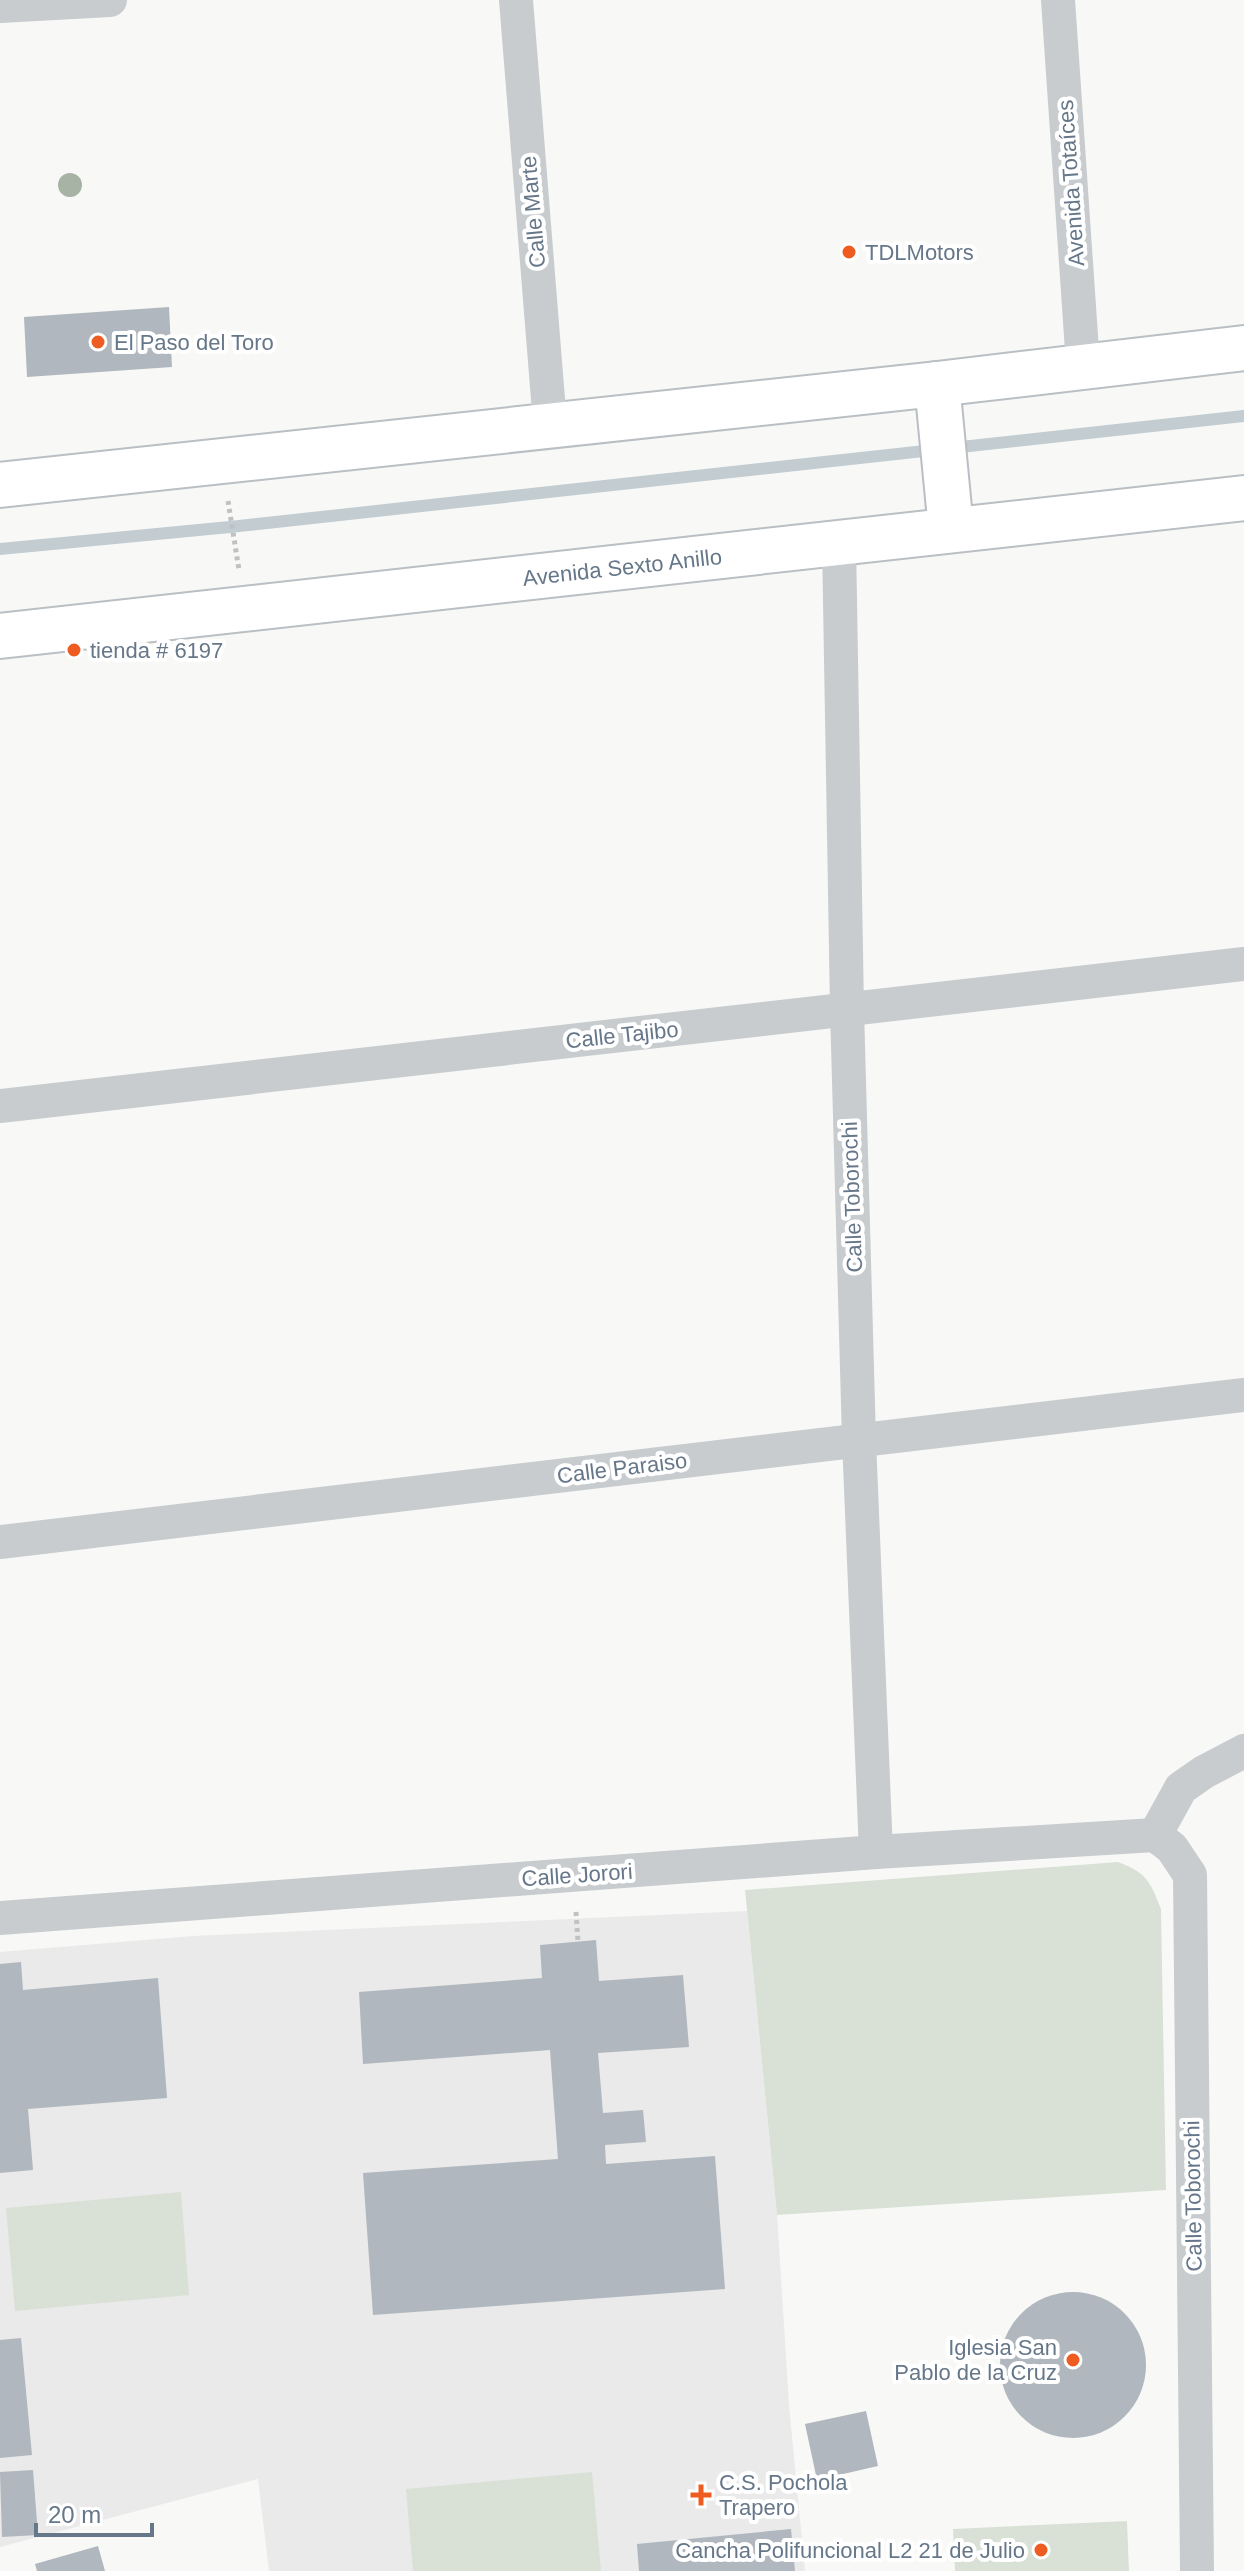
<svg xmlns="http://www.w3.org/2000/svg" width="1244" height="2571" font-family="Helvetica,sans-serif">
	<rect width="100%" height="100%" fill="#f8f9f6"/>
	<path fill="#e9eae9" d="M747,1911L777,2215L789,2405L805,2571H269L258,2479L0,2547V1952L193,1936Z"/>
	<g fill="#d9e1d6">
		<path d="M1118,1862C1147,1873 1150,1881 1161,1909L1166,2190L777,2215L745,1890Z"/>
		<path d="M181,2192L189,2295L15,2311L6,2208Z"/>
		<path d="M592,2472L601,2571H413L406,2489Z"/>
		<path d="M1127,2521L1129,2571H955L953,2529Z"/>
	</g>
	<g fill="none" stroke-linecap="round" stroke-linejoin="round">
		<path stroke="#c2ccd1" stroke-width="12" d="M0,549L230,527L1244,416"/>
	</g>
	<g fill="#b0b7be">
		<path d="M169,307L172,367L27,377L24,317Z"/>
		<path d="M596,1940L599,1981L683,1975L689,2047L598,2053L603,2113L643,2110L646,2142L605,2145L606,2164L715,2156L725,2289L373,2315L363,2173L558,2159L550,2050L363,2064L359,1992L542,1978L540,1945Z"/>
		<path d="M21,1962L23,1990L158,1978L167,2098L28,2109L33,2170L0,2173V1964Z"/>
		<circle cx="1073" cy="2365" r="73"/>
		<path d="M21,2338L32,2455L0,2458V2340Z"/>
		<path d="M866,2411L878,2466L817,2480L805,2424Z"/>
		<path d="M33,2470L38,2535L2,2537L0,2472Z"/>
		<path d="M791,2529L795,2571H639L637,2544Z"/>
		<path d="M98,2546L105,2571H37L35,2564Z"/>
	</g>
	<g fill="none" stroke-linecap="round" stroke-linejoin="round">
		<g stroke="#babfc4" stroke-width="48">
			<g id="secondary">
				<path d="M937,384L951,529"/>
				<path d="M0,485L937,384L1244,348"/>
				<path id="s1" d="M0,636L1244,498"/>
			</g>
		</g>
		<g stroke="#bfc2c4" stroke-width="5" stroke-dasharray="4 4" stroke-linecap="butt">
			<path d="M228,501L239,570"/>
			<path d="M576,1912L578,1942"/>
		</g>
		<g stroke="#c8cccf" stroke-width="34">
			<path d="M516,0L550,424"/>
			<path d="M1058,0L1083,365"/>
			<path d="M0,6L110,0"/>
			<path d="M839,542L847,1009L859,1440L876,1852"/>
			<path d="M0,1106L1244,964"/>
			<path d="M0,1542L1244,1395"/>
			<path d="M1155,1835L1172,1848L1190,1875L1197,2571"/>
			<path d="M1155,1835L1181,1788L1204,1772L1244,1751"/>
			<path d="M0,1918L876,1852L1155,1835"/>
		</g>
		<use href="#secondary" stroke="#fff" stroke-width="44"/>
	</g>
	<circle fill="#a7b3a4" cx="70" cy="185" r="12"/>
	<g fill="#ee5c21" stroke="#fff" stroke-width="3">
		<circle cx="849" cy="252" r="8"/>
		<circle cx="98" cy="342" r="8"/>
		<circle cx="74" cy="650" r="8"/>
		<circle cx="1073" cy="2360" r="8"/>
		<path d="M697 2483h8v8h8v8h-8v8h-8v-8h-8v-8h8z"/>
		<circle cx="1041" cy="2550" r="8"/>
	</g>
	<g text-anchor="middle" dominant-baseline="central" stroke-width="8" stroke-linejoin="round" paint-order="stroke">
		<g font-size="22" fill="#667789" stroke="#fff">
			<text transform="translate(1071 183) rotate(-94)">Avenida Totaíces</text>
			<text transform="translate(533 212) rotate(-95)">Calle Marte</text>
			<text stroke="none"><textPath href="#s1" startOffset="626">Avenida Sexto Anillo</textPath></text>
			<text transform="translate(622 1035) rotate(-6)">Calle Tajibo</text>
			<text transform="translate(852 1197) rotate(-92)">Calle Toborochi</text>
			<text transform="translate(622 1468) rotate(-7)">Calle Paraiso</text>
			<text transform="translate(577 1875) rotate(-4)">Calle Jorori</text>
			<text transform="translate(1193 2196) rotate(-91)">Calle Toborochi</text>
		</g>
		<g font-size="22" fill="#667789" stroke="#fff" text-anchor="start">
			<text x="865" y="252">TDLMotors</text>
			<text x="114" y="342">El Paso del Toro</text>
			<text x="90" y="650">tienda # 6197</text>
			<text x="1057" y="2347" text-anchor="end">Iglesia San<tspan x="1057" dy="25">Pablo de la Cruz</tspan></text>
			<text x="719" y="2482">C.S. Pochola<tspan x="719" dy="25">Trapero</tspan></text>
			<text x="1025" y="2550" text-anchor="end">Cancha Polifuncional L2 21 de Julio</text>
		</g>
	</g>
	<path d="M36 2523v12h116v-12" fill="none" stroke="#667789" stroke-width="4"/>
	<text x="48" y="2523" font-size="24" fill="#667789" stroke="#ffffff" stroke-width="6" paint-order="stroke">20 m</text>
</svg>
